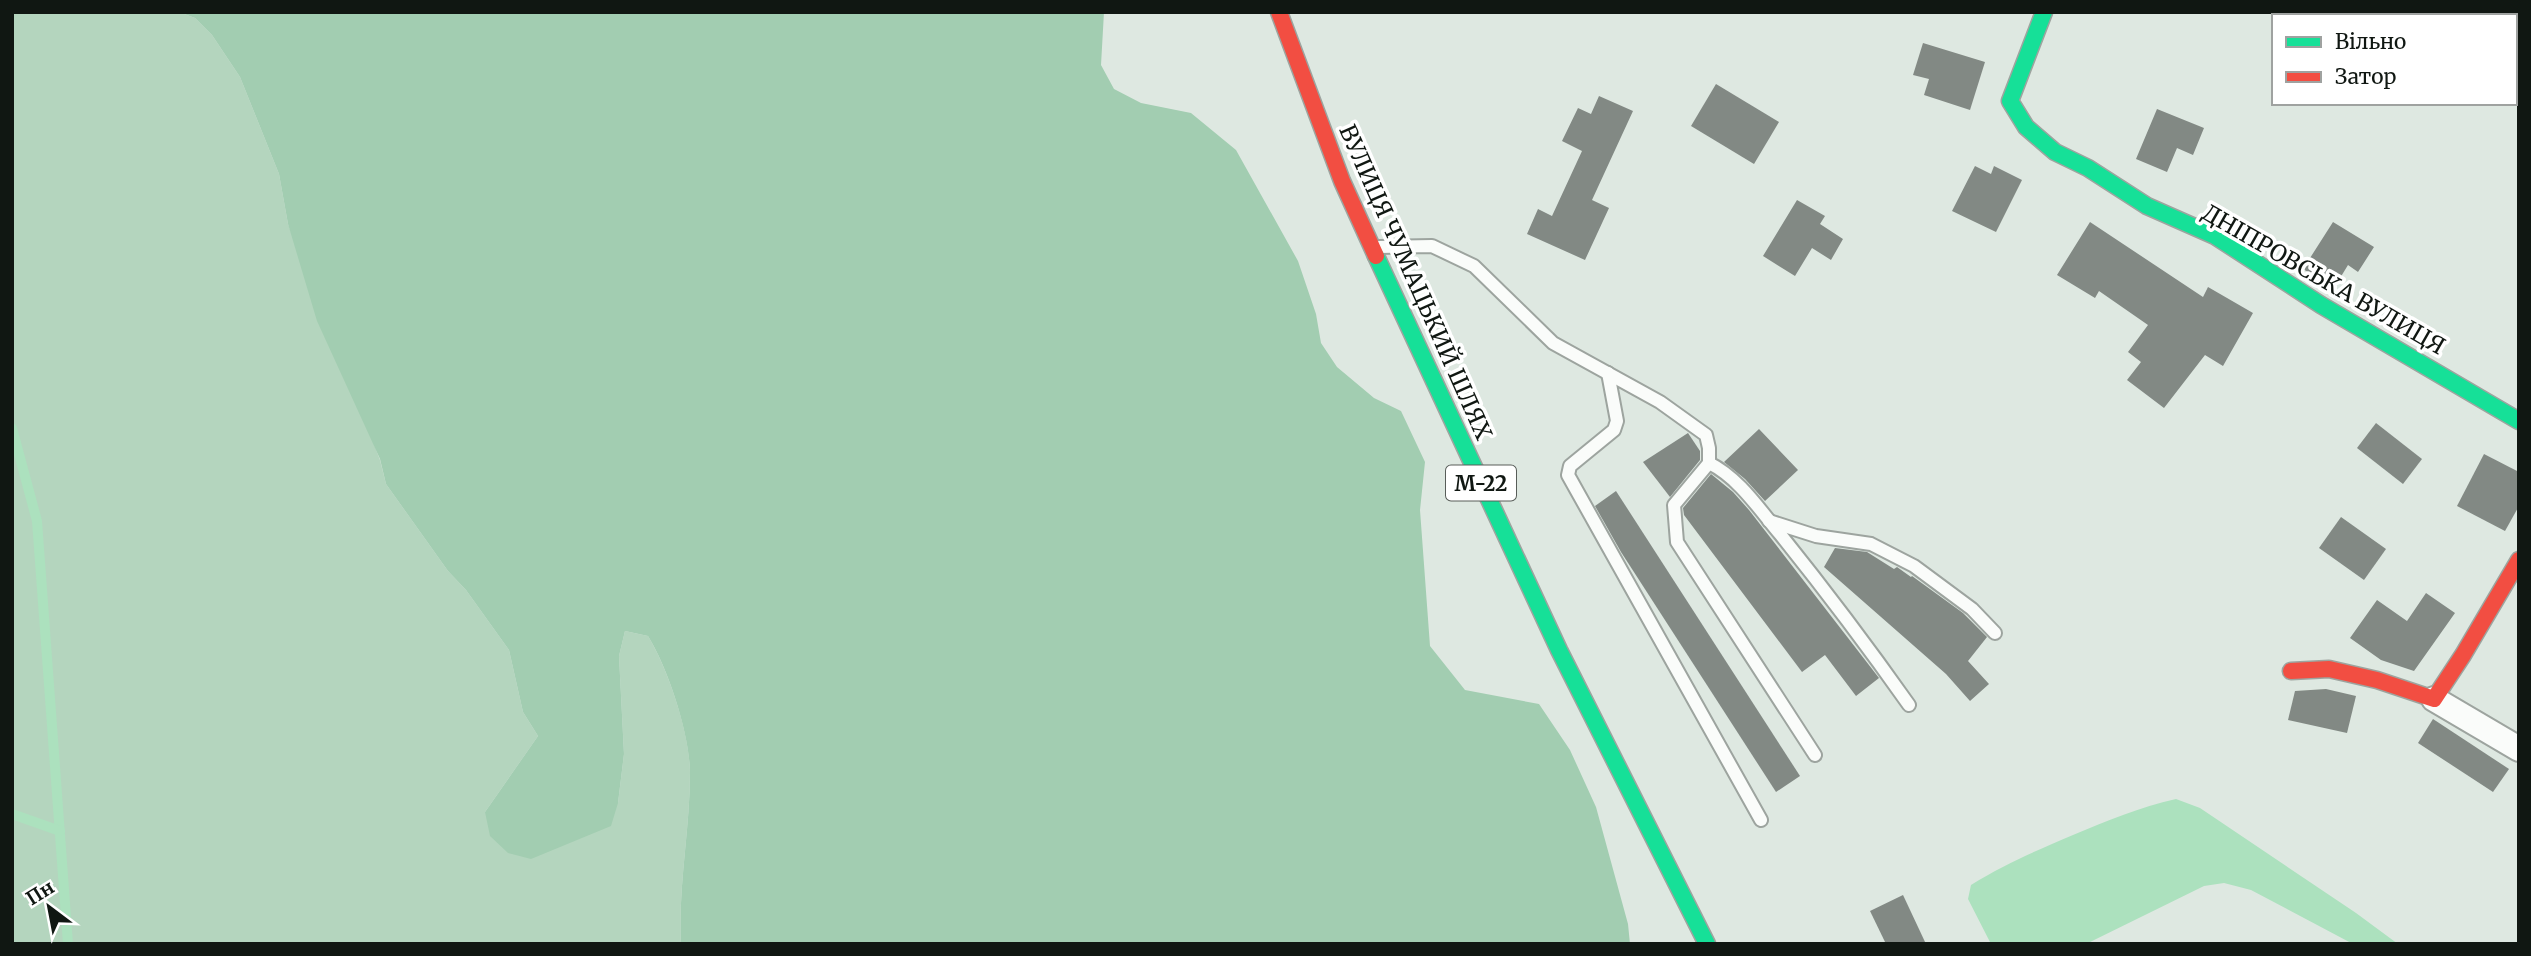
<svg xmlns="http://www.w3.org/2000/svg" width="2531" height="956" font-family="Merriweather,serif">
	<rect width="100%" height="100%" fill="#dee8e1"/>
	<path fill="#b4d5be" d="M12,12H179L195,18L212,35L240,77L279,174L288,224L380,460L386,484L448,571L466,590L509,650L523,712L538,736L485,812L618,803L624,754L619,656L625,631L648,636C668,669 690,734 690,773C690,830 678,886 681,944H12Z"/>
	<path fill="#a2cdb1" d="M179,12H1104L1101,65L1114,89L1141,103L1191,113L1236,150L1298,261L1316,314L1321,343L1337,367L1374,398L1401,411L1425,462L1420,510L1430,646L1465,690L1539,704L1570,750L1596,807L1628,924L1630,944H681C678,886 690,830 690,773C690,735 668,668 648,636L625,631L619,656L624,754L618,803L611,826L531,859L508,853L490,836L485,812L538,736L523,712L509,650L466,590L448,571L386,484L380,459L317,321L288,224L279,174L240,77L212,35L195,18Z"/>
	<path fill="#ace1be" d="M2176,799L2200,808L2356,913L2398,944H2353L2251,890L2224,883L2204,886L2086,944H1991L1968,899L1971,885C2006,863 2036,851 2073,835C2107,821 2140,807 2176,799Z"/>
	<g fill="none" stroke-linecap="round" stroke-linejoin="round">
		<g stroke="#ace1be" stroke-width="10">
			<path d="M12,428L37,521L68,944"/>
			<path d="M12,814L60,831"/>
		</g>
	</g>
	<g fill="#828984">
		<path d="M1923,43L1985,62L1970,110L1924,95L1929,79L1913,75Z"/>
		<path d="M1716,84L1779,122L1754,164L1691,126Z"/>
		<path d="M1599,96L1633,111L1592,200L1609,208L1585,260L1527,234L1538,209L1552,216L1582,151L1562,141L1578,108L1591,114Z"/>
		<path d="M2157,109L2204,128L2193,155L2177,148L2167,172L2136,159Z"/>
		<path d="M1975,166L1991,174L1994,166L2022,180L1996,232L1952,211Z"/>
		<path d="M1797,200L1825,216L1820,224L1843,239L1831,260L1812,248L1795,276L1763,256Z"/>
		<path d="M2090,222L2203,297L2208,287L2253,313L2223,366L2205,355L2164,408L2127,380L2141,362L2128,352L2148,325L2099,291L2095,298L2057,275Z"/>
		<path d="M2333,222L2374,247L2358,272L2348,265L2334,288L2303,269Z"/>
		<path d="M2376,423L2422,459L2403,484L2357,448Z"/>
		<path d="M1759,429L1798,470L1765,501L1745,479L1724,462Z"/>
		<path d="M1688,433L1700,451V460L1670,497L1643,462Z"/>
		<path d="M2484,454L2519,472V506L2505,531L2457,506Z"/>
		<path d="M1711,474L1733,492L1749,510L1879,678L1856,696L1825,655L1802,672L1684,515L1683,508Z"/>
		<path d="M1616,491L1800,776L1776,792L1621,552L1595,506Z"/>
		<path d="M2341,517L2386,549L2364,580L2319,548Z"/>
		<path d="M1835,548L1867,552L1894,569L1897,567L1911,577L1912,576L1963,613L1987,637L1968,661L1989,684L1970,701L1946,674L1824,567Z"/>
		<path d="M2426,593L2455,613L2414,671L2381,660L2350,638L2377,600L2407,621Z"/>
		<path d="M2326,689L2356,696L2347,733L2288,720L2295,691Z"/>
		<path d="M2433,719L2509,769L2493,792L2418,743Z"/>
		<path d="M1903,895L1926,944H1886L1870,911Z"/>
	</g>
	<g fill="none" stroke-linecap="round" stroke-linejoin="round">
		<g stroke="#9da49f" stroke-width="16">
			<g id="lane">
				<path d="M1379,247L1432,246L1474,266L1553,343L1660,402L1706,435L1709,448V463L1674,505L1677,542L1815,755"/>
				<path d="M1608,373L1617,421L1614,430L1570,466L1568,475L1761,820"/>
				<path d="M1709,463C1739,478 1759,509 1780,534C1825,590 1868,647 1909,705"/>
				<path d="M1769,521L1816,536L1871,544L1914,566L1972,609L1995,633"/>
			</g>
		</g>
		<g stroke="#9da49f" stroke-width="28">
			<path id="street" d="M2434,699L2519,749"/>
		</g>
		<g stroke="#9da49f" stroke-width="19">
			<g id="fast">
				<path d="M2044,12L2010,101L2026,127L2055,152L2088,168L2147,206L2215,236L2321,305L2519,421"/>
				<path d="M1376,256L1559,650L1707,944"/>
			</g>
		</g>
		<g stroke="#9da49f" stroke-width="19">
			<g id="jam">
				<path d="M1279,12L1342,181L1376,256"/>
				<path d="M2291,671L2329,669L2377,680L2434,699L2463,655L2519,560"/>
			</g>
		</g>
		<use href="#lane" stroke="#fafcfa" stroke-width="12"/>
		<use href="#street" stroke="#fafcfa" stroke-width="24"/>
		<use href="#fast" stroke="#16e098" stroke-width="16"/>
		<use href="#jam" stroke="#f24e42" stroke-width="16"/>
	</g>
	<g text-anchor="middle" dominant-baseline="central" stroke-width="7" stroke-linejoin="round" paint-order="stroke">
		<rect fill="#fff" stroke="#585d59" stroke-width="2" x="1446" y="465.5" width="70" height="35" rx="5"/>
		<g font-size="21" font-weight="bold" fill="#101712">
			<text x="1481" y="483">М-22</text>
		</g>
		<g font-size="23" fill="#101712" stroke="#fff">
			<text transform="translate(2324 279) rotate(30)">ДНІПРОВСЬКА ВУЛИЦЯ</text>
			<text transform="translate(1416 282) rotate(66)">ВУЛИЦЯ ЧУМАЦЬКИЙ ШЛЯХ</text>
		</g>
	</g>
	<rect width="2531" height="956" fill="none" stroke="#101712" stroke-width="28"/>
	<rect x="2272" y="14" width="245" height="91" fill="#ffffff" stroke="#9fa2a0" stroke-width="2"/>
	<rect x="2286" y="37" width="35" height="10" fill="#16e098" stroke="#9fa2a0" stroke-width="2"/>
	<text x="2335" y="49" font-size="21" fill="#101712">Вільно</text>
	<rect x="2286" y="72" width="35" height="10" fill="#f24e42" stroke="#9fa2a0" stroke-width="2"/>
	<text x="2335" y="84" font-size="21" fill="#101712">Затор</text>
	<g transform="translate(49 907) rotate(328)" stroke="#ffffff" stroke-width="5" paint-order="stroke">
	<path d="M0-5L12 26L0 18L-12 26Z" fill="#101712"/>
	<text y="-10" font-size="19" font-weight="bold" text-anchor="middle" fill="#101712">Пн</text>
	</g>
</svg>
